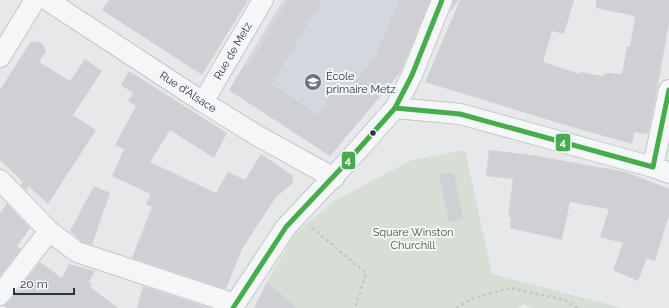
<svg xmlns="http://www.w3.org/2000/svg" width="669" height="308" font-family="Raleway,sans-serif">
	<rect width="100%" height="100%" fill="#e6e8ea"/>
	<path fill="#d4d7dd" d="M283,0H430L400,73L330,156L229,90Z"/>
	<path fill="#d6ded6" d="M465,150L492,274L622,308H533L524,304L517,308H296L266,283L295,234L334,201L412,160Z"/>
	<g fill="#ced0d3">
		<path d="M109,0H248L202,75L102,10Z"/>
		<path d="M288,0H322L272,84L318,115L334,87L345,93L375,58L399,0H430L401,71L330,156L229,90L245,64L249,66Z"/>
		<path d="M453,0H459L450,12L453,4Z"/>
		<path d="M460,0H574L564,34L552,31L543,62L580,74V72L602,76L608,73L622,74L627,46L630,47L635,16L596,8V0H669V23L657,90L648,134L634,132L632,144L565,125L425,82Z"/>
		<path d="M31,41L39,42L43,44L46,51L39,62L70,81L85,59L102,71L73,115L96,130L48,204L27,185L28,192L21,185L23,182L0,160V90Z"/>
		<path d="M129,71L227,133L214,158L170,130L150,162L216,193L228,172L245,180L261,154L292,175L293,183L276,197L242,249L226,289L132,258L152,207L146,204L151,194L112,176L124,149L115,145L136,106L128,101L133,93L121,85Z"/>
		<path d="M489,150L532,155L626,172L669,189V215L655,261L647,258L638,281L613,270L623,243L600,237L609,209L570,202L562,240L510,228L511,217H508L513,179L486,176Z"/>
		<path d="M447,173H454L463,219L449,222L439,175Z"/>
		<path d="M94,186L110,193L92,245L82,242L70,231Z"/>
		<path d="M7,204L30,228L17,246L21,249L0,276V213Z"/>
		<path d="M40,262L62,278L69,264L95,271L89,282L92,284L90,287L118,308H7L3,306L9,302Z"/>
		<path d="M267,282L297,308H254Z"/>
		<path d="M143,286L210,308H137Z"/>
	</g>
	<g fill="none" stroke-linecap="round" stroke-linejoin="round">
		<g stroke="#c4c6c8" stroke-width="22">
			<g id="street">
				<path d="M47,0L203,102L258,136L334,178"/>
				<path d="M0,57L35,0"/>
				<path d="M203,102L263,0"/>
				<path d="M395,108L460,114L653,167L669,173"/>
				<path d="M653,167L669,90"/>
				<path d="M0,180L49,231L77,252L235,304"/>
				<path d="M0,295L49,231"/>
				<path d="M233,308L235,304L286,227L348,161L395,108L412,75L442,0"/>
			</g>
		</g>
		<g stroke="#c5c6ca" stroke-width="2.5" stroke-dasharray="3 3" stroke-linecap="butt">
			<path d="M312,228L366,273L355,308"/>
			<path d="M456,308L471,299L510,288L564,300L578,308"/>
		</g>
		<use href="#street" stroke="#f5f6f7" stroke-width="20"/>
		<g stroke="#f4f6f9" stroke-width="8">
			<g id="bus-1">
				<path d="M395,108L460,114L653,167L669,90"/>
				<path d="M233,308L286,227L348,161L395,108L412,75L442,0"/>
			</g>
		</g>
		<use href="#bus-1" stroke="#45ad4c" stroke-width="5"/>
	</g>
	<defs>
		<g id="school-disc" transform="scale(0.9)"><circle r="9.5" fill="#6c737f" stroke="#f4f6f9"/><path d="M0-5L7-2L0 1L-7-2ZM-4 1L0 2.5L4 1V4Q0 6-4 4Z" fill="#fff"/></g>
	</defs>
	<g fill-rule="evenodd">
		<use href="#school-disc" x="313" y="82"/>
	</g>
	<circle fill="#2b3445" stroke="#f4f6f9" stroke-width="1.5" cx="373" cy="133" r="3.5"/>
	<g text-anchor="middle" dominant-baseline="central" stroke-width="4" stroke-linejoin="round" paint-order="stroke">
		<g font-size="11" fill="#2b3445" stroke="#f4f6f9">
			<text transform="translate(233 51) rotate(-60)">Rue de Metz</text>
			<text transform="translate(188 92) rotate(33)">Rue d'Alsace</text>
		</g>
		<g font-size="11" fill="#2b3445" stroke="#f4f6f9" text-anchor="start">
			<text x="326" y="76">École<tspan x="326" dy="13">primaire Metz</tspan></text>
		</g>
		<g font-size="11" fill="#3f6138" stroke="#f4f6f9">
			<text x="413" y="232">Square Winston<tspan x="413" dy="13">Churchill</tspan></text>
		</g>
	</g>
	<g stroke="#f4f6f9" stroke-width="1.5">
		<rect x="555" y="133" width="16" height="19" rx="4" fill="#45ad4c"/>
		<rect x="341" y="151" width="15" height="19" rx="4" fill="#45ad4c"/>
	</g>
	<g font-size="11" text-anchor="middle" font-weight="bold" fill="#fff">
		<text x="563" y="146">4</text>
		<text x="348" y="164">4</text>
	</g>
	<path d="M14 288v6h60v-6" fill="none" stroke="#2b3445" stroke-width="2"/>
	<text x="20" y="288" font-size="12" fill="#2b3445" stroke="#f4f6f9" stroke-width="3" paint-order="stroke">20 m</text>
</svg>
